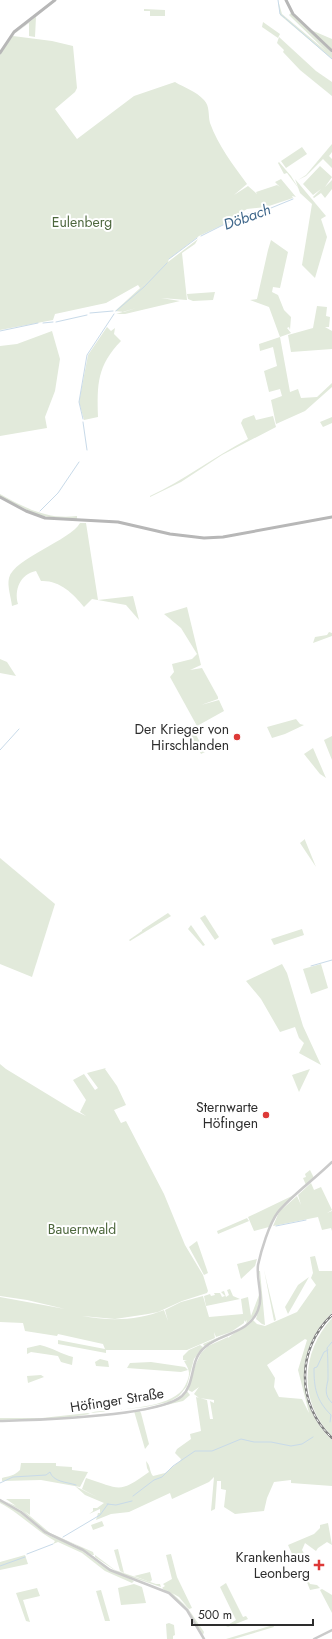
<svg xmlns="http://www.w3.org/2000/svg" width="332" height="1639" font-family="Jost,sans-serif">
	<rect width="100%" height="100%" fill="#fff"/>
	<g fill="#e2eadb" fill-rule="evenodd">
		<path d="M278,0L282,14L326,51L289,15L291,13L332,53V59L280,15Z"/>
		<path d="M144,9L165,10V16H150V11H144Z"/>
		<path d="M42,12L36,17L35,37L29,36V23L13,35Z"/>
		<path d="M263,22L280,34L278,38L262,27Z"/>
		<path d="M311,30L332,39V50Z"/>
		<path d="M13,36L52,41L73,46L77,88L75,92L55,109L77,139L134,96L175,82C185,88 196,91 204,100C210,106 208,115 210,123C218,145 233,165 247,184L234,195L248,186L257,194L256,192L277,185L280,187L275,182L281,179L296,197L292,196L293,198L266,207L247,209L242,212L244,215L199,236L169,259L168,262L198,239L195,244L182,253L187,300L161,298L180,301L125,314H116L136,308L124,312L115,311L162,268L140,288L138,285L106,303L55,314L53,320L0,330V54Z"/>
		<path d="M279,37L316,71L332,82V96L300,70L283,52L284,50L277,43Z"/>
		<path d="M332,144V152L329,156L332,159V168L323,159L306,176L298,180L306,175Z"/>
		<path d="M302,147L307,154L286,168L281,161Z"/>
		<path d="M279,162L291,176L299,189L287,173L284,174L278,163Z"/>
		<path d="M320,166L332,177L325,187L332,180V189L325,198L321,193L314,198L313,197L321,189L313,195L303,184Z"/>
		<path d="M295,179L326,216L321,219L327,237L315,278L302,265L312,204L300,193Z"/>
		<path d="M271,240L288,252L280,288L273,287L272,292L278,295L284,310L291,317L290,330L289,327L287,328L291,333L280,337L290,392L298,389L301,398L317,397L332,383V387L305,411L276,424L271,400L282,396L280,389L269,392L264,371L277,366L273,347L260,351L259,344L280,337L269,307L250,300L257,299L268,250Z"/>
		<path d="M215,292L213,300L193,301L188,299L187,294Z"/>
		<path d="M317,306L327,307L326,316L330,317L329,327H325L332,331V349L291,352L288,335L313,328Z"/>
		<path d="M107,327L111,331L115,328L114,334L121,341C97,366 97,384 98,417L84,420L79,402L88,355Z"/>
		<path d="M52,331L60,359L55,391L45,417L47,428L0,436V346L17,344Z"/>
		<path d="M254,415L256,420L273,416L276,427L222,455L181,482L150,497V496C184,480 214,457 248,439L241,423L243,419Z"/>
		<path d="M332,417V423L323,427L320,422Z"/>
		<path d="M0,494C25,508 48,520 77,516V520L40,516L0,497Z"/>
		<path d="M80,523H86L98,600L133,596L139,620L126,605L92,599L84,607C73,593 59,580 41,581L36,571C20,574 14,590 18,604L12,606C11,597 7,586 9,578C13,559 71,540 80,523Z"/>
		<path d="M187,607L201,665L190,670L202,668L218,697V699L201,705L219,700L224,711L197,726L170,677L174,672L172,664L192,659L197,654L181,628L164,614Z"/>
		<path d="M329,632L332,633V636L313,643L315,637L327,635Z"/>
		<path d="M0,659L7,662L16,676L0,673Z"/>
		<path d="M296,719L300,724L304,725L285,734L272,738L267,727Z"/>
		<path d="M193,729L205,752L201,754L189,731Z"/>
		<path d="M332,736V760L324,740Z"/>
		<path d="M313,748L326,778L320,774L304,754Z"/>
		<path d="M305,839V840L316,867L300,843Z"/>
		<path d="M0,858L55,904L32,977L0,964Z"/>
		<path d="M168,913L171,916L130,941L129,940L142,931V930Z"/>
		<path d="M205,915L219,937L215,940L200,918Z"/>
		<path d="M191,925L205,945L203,946L188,929Z"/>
		<path d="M302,929L304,935L274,945L271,939Z"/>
		<path d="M282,964L287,973L303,1026L321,1065L299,1053L304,1043L299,1038L295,1027L280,1032L261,999L246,981Z"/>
		<path d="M321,964L328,988L311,994L303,969Z"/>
		<path d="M0,1064L6,1069L75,1111L86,1116L80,1112L86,1100L73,1080L84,1074L95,1090L98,1088L87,1073L106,1068L105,1069L117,1086L126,1105L114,1110L121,1123L126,1121L164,1194L185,1245L203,1275L208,1291L207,1293L182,1301L158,1312L148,1314L115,1319L82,1316C109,1321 137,1321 164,1310L168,1321L165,1310L181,1302L203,1296L209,1317L243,1314L241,1299L248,1297L251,1316L259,1295C261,1306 255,1317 246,1324L247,1320L245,1322L244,1320V1323L231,1332L244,1325L204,1346L203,1344L231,1332L216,1337L214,1332L215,1338L187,1350H106V1353L58,1344V1340L105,1349L103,1344L58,1334L57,1336L25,1331L23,1323L0,1322V1297L65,1309L27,1300L0,1296Z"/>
		<path d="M310,1069L299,1092L292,1075Z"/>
		<path d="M310,1170L314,1178L306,1185L303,1178L306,1177L305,1174Z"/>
		<path d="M311,1183L314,1190L321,1187L332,1210L327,1213L332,1211V1231L331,1228L322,1230L318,1217L273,1226L279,1212L297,1196L301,1205L298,1195Z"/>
		<path d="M294,1195L281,1207L269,1227L254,1231L248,1217Z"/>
		<path d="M247,1218L249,1221L218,1234L217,1231Z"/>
		<path d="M197,1241L208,1273L204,1275L189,1247Z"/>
		<path d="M315,1256L319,1271H332V1313C295,1347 295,1406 332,1440V1486L291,1483V1480L274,1482L267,1498L264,1511L235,1514L224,1507L226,1490L221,1489V1481H217L215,1509L211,1511L214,1477L209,1482L172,1499L170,1493L129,1512L111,1514L96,1520L98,1513H100V1509L89,1514L93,1511V1508H97L104,1503L85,1495L75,1486L97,1497L82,1489L86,1478C120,1489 119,1494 149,1472L147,1468L146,1461C151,1466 149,1471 153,1476L165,1473L180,1461L181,1459L175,1453L177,1449L191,1439L190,1434L201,1431L196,1397L207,1400L210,1419H213L210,1401L214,1403V1400L199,1398L194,1394L199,1387L192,1392L188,1390L195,1366L201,1353L208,1346L228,1337L229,1338V1337L253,1320L257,1324L265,1326L297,1312L316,1285L311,1278L313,1273L310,1257ZM305,1339L307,1340L298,1370L309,1413L302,1399L279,1397L274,1387L275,1378L267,1365Z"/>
		<path d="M257,1259L255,1266L241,1279L237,1264Z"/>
		<path d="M264,1270L276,1320L274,1321Z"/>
		<path d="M259,1271H260L265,1325L262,1324L256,1319L261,1301Z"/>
		<path d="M309,1277L288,1314L285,1307L298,1285Z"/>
		<path d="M230,1289L233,1296L240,1299L206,1306L204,1296L210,1294L211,1296L215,1295L214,1293H220L222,1297L225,1296L221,1292L224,1291L226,1297L229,1295L227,1290Z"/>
		<path d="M332,1318V1436C298,1402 301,1352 332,1318Z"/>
		<path d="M40,1345C53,1348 61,1354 73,1357L72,1365L61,1362L58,1356L31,1352L27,1354V1348Z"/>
		<path d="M200,1345L203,1347L194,1359L187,1386L179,1396L169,1402L145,1407L91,1413C95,1411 103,1411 109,1411C130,1408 174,1407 185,1386C191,1374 190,1371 184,1361L187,1360H183V1356L189,1350Z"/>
		<path d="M100,1359L108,1361L109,1367L96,1366L95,1362Z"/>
		<path d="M151,1362L185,1367L188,1370L181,1372L127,1368L130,1363Z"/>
		<path d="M41,1375L44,1377L28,1383L27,1376Z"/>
		<path d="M187,1391L190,1395L183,1401L142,1411C158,1402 172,1408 187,1391Z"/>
		<path d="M139,1410L141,1413L149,1444L145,1449L134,1411Z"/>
		<path d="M88,1413L90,1414L58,1419L0,1420V1418H42Z"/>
		<path d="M21,1463H56V1466L72,1467V1470L88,1472L80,1487L41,1480L2,1481V1478C9,1476 14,1476 20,1470Z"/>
		<path d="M6,1499H30V1515L24,1511L50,1533L93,1552L94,1555H92L76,1545L46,1532L22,1511L4,1501L16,1506Z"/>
		<path d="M0,1501L18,1511L46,1534L78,1548L100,1564L134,1581L132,1583L105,1571L82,1553L58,1542L53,1544L55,1541C35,1530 21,1514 0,1503Z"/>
		<path d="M102,1521L104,1526L93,1530L91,1525Z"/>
		<path d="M328,1523L332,1545L327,1542L318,1548L316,1551L305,1543L302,1550L306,1557L305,1559L301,1553L293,1556L288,1545L314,1534L320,1528V1525Z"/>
		<path d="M118,1549L124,1573L120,1571L114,1550Z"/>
		<path d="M171,1554L177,1577L192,1608L189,1609L179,1597L172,1593L187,1607L204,1632L203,1635L187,1608L162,1588L165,1586L163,1584L172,1579L166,1555Z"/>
		<path d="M25,1555L28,1564L0,1570V1562Z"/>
		<path d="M95,1555L115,1570L156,1584H160L161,1587L119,1573L95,1557Z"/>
		<path d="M150,1572L152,1580L150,1582L134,1576Z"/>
		<path d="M307,1572L308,1573L307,1578L310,1584L317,1585L320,1588L310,1590L305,1577Z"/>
		<path d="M226,1583L243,1617L246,1616L248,1619L228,1627L226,1626L236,1620L220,1587Z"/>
		<path d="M134,1584L142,1587L146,1603L121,1605L118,1588Z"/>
		<path d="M37,1588L40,1596L23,1600L30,1622L26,1621L16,1593Z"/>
		<path d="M322,1589L332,1595V1613L320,1590Z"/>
		<path d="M101,1590L110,1621H105L96,1591Z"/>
		<path d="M169,1623L174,1625L175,1635L173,1636V1639H167L166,1624Z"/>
		<path d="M273,1625L274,1627L234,1639H226Z"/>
	</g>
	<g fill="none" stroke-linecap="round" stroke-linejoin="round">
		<g stroke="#c8dae9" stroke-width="1">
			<path d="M278,0L280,14L285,18"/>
			<path d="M286,19L332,59"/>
			<path d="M201,236L241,216L271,208L293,199"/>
			<path d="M169,259L197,238"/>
			<path d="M116,311L144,287L167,263"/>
			<path d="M90,313L113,311"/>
			<path d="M56,322L87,315"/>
			<path d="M43,323L53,322"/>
			<path d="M0,331L38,323"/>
			<path d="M83,419L79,402L87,355L114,314"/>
			<path d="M83,422L87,450"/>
			<path d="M40,511L58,493L79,462"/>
			<path d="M0,750L19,729"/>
			<path d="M311,966L332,960"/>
			<path d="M276,1226L306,1220"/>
			<path d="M332,1342L327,1348C328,1353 328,1374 328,1380C326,1389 324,1395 332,1403"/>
			<path d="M328,1350L324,1352L317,1367L314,1368C314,1388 316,1400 331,1415L330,1422"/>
			<path d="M0,1483L13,1477L46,1475L50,1472C53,1482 67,1482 76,1485"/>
			<path d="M133,1496L154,1480L162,1477L173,1466L195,1451H212L241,1439L254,1442H271L291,1446L302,1444L313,1437"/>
			<path d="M107,1504L116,1505L132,1501"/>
			<path d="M63,1537L100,1515L108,1504"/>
			<path d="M27,1554L53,1544"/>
			<path d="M0,1566L25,1557"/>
		</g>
		<g stroke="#cacaca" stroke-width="2.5">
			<path d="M0,1421C35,1420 158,1417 182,1396C196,1383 189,1360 205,1347C221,1333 249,1334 258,1310C264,1296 256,1281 258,1265C261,1251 269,1224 278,1212C291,1196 317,1177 332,1162"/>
			<path d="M0,1500L21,1512L45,1532L83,1550L110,1570L169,1593L187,1610L204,1639"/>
			<path d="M314,1639L332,1630"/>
		</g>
		<g stroke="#b7b7b7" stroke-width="3">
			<path d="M286,0L293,14L332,51"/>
			<path d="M0,53L14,32L55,0"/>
			<path d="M0,497L26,511L45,518L118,522L170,534L204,538L223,537L332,517"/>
		</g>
		<g stroke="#828282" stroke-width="2.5">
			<path id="rail" d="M332,1315C296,1349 296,1404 332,1438"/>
		</g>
		<use href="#rail" stroke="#fff" stroke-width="1" stroke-dasharray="3" stroke-linecap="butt"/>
	</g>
	<g fill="#dd3937" stroke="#fff" stroke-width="1.5">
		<circle cx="237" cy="737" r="4"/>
		<circle cx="266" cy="1115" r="4"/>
		<path d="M317 1559h4v4h4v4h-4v4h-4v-4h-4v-4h4z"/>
	</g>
	<g text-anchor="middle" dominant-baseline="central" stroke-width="4" stroke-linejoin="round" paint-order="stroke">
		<g font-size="14" fill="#4d673d" stroke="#fff">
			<text x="82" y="222">Eulenberg</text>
			<text x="82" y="1229">Bauernwald</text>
		</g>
		<g font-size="14" fill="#2d2d2d" stroke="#fff" text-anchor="end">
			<text x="229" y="729">Der Krieger von<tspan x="229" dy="16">Hirschlanden</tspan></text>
			<text x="258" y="1107">Sternwarte<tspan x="258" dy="16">Höfingen</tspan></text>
			<text x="310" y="1557">Krankenhaus<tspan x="310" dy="16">Leonberg</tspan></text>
		</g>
		<g font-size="14" fill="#2d2d2d" stroke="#fff">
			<text transform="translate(117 1400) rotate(-9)">Höfinger Straße</text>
		</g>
		<g font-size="15" font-style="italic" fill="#3f678b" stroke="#fff">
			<text transform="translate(247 217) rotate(-20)">Döbach</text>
		</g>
	</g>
	<path d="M192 1619v6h121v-6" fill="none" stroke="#2d2d2d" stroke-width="2"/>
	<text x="198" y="1619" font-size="12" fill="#2d2d2d" stroke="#ffffff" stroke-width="3" paint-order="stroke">500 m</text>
</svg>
